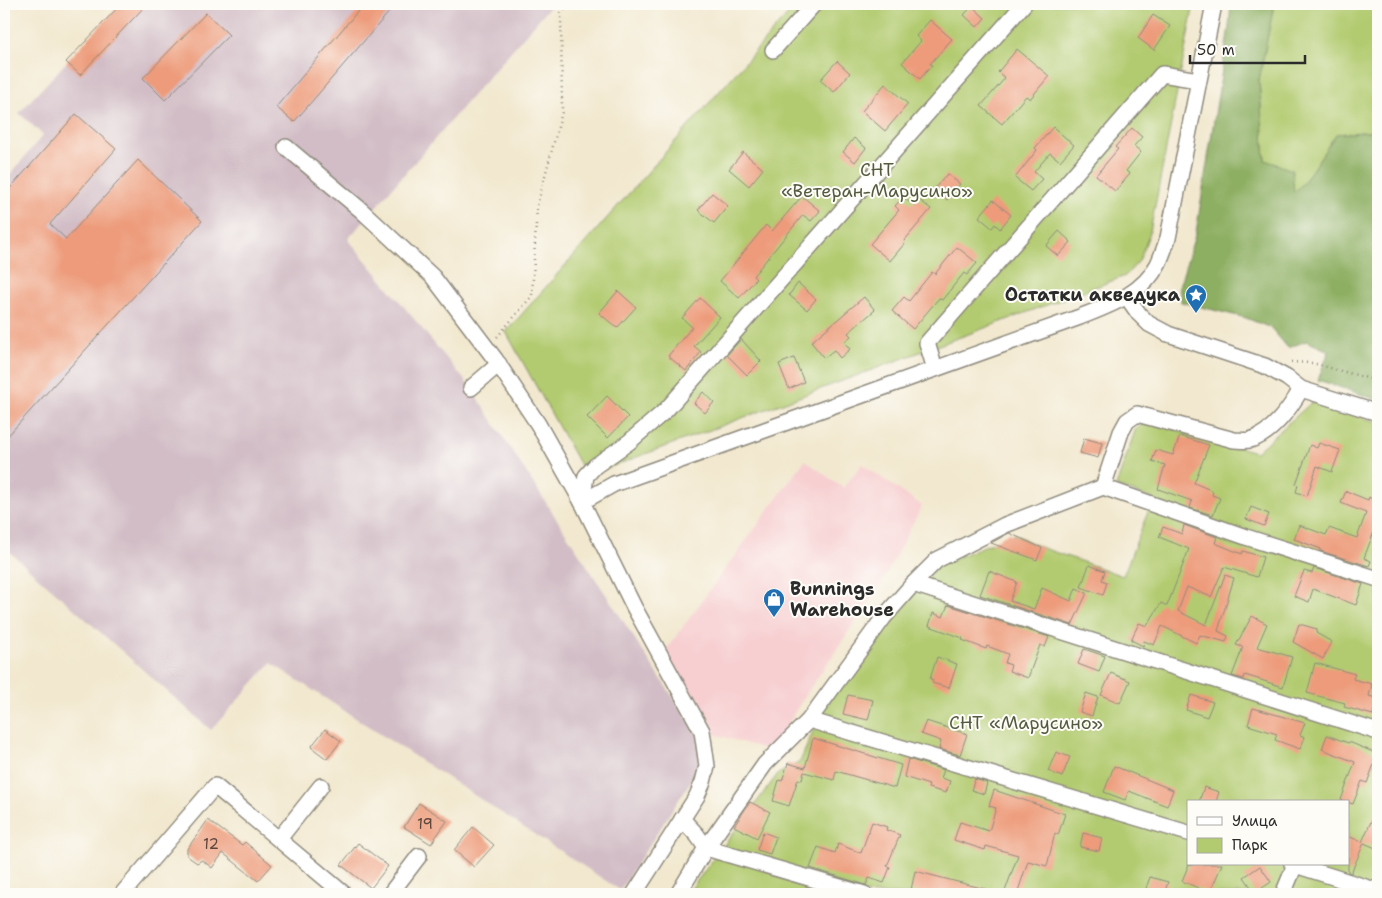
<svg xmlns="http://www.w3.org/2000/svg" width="1382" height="898" font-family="'Shantell Sans',sans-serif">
	<rect width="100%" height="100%" fill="#fdfcf7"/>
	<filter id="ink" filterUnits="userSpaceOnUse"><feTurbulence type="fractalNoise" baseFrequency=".02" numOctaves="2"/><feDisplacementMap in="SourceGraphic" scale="10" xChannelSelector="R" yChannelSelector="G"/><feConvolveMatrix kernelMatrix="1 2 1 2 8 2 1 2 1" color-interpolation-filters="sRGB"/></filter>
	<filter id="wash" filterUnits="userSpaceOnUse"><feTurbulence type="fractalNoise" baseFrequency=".0096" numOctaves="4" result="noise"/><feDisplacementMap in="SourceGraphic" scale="20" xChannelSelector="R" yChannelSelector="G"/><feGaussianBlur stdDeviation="1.12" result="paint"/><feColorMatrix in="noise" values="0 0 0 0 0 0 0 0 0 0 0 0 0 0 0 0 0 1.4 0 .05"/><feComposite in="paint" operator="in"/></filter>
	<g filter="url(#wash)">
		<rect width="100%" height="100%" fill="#f2e8cf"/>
		<path fill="#f7cfd1" d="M805,460L843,488L862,464L922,506L882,582L801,702L772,751L707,732L663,654Z"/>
		<path fill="#d2bdc6" d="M121,4H552L348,239L471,388L699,737L700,767L620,890L271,663L211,730L4,547V182L43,135L19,113Z"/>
		<g fill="#b2cb70" stroke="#6e7b4e" fill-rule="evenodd">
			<path d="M797,4H1194L1150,232L1139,261L1125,276L586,476L506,332Z"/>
			<path d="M1274,4H1378V131L1336,134L1304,182L1294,193L1291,170L1265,160L1259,80Z"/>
			<path d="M1312,402L1378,422V894H687L778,774L800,762L820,715L868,643L938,565L1014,534L1040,547L1123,576L1153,499L1116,486L1136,428L1147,422L1256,452ZM1188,802H1348V864H1188Z"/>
		</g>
		<path fill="#8daf62" stroke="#5c6d46" d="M1231,4L1274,5L1259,80L1265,160L1292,170L1294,192L1304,182L1336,134L1378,131V400L1318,380L1329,351L1306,341L1288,348L1271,328L1246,318L1181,302L1179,287L1196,232L1229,27Z"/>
		<g id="blocks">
			<g fill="#ed9b7a">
				<path d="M121,4H147L80,75L66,62Z"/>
				<path d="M364,4H396L294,122L276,107Z"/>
				<path d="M972,6L985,18L977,27L964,15Z"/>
				<path d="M206,13L229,35L165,100L143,78Z"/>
				<path d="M1153,15L1170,26L1154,50L1138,38Z"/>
				<path d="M930,20L952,39L930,64L932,65L920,79L902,63L921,41L916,36Z"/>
				<path d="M1017,49L1049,76L1030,99L1026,96L1002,124L981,106L1005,78L998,72Z"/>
				<path d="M837,61L850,73L834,92L820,80Z"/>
				<path d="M885,84L908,104L885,131L862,111Z"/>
				<path d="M76,114L116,149L50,224L66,239L138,160L202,221L4,440V195Z"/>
				<path d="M1053,127L1074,145L1060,161L1050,153L1034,172L1042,179L1031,191L1015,178L1037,150L1035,148Z"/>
				<path d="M1132,128L1142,137L1134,146L1141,152L1126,171L1130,174L1115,191L1096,175L1118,149L1115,147Z"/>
				<path d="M854,138L866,148L855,162L843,152Z"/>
				<path d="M743,152L763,169L749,186L729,169Z"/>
				<path d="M947,174L960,184L947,200L934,189Z"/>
				<path d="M712,193L728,206L714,223L698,210Z"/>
				<path d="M802,196L820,211L811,221L803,215L753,276L756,279L739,298L720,281L766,225L772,231Z"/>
				<path d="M903,197L912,204L917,198L931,209L904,241L905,243L890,261L870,244L899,210L895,206Z"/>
				<path d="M993,200L1011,215L1000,229L995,224L992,228L979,217Z"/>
				<path d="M1059,231L1071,242L1058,256L1046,246Z"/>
				<path d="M957,247L977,263L967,275L964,273L942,300L939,298L913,329L892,311L904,297L909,301L932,272L935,274Z"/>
				<path d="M798,283L816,299L807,310L789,295Z"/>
				<path d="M618,291L636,307L617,328L599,313Z"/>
				<path d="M864,297L875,310L848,333L851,336L844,342L850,349L840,358L834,350L824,358L811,342Z"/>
				<path d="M700,298L720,317L694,346L701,352L686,371L668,356L692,327L682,318Z"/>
				<path d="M741,339L761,361L747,375L727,355Z"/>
				<path d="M794,358L804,382L789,389L779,364Z"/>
				<path d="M703,392L714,402L705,413L694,403Z"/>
				<path d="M607,396L628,417L608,438L587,417Z"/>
				<path d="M1180,436L1209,445L1194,483L1213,491L1212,495L1220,498L1213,515L1190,508L1192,501L1158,489L1165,465L1152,461L1156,450L1173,455Z"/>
				<path d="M1084,438L1102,443L1098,458L1080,453Z"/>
				<path d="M1319,443L1340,450L1332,472L1317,466L1307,496L1296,492L1298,485L1296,484L1310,445L1317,448Z"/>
				<path d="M1377,485L1378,521L1364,558L1371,561L1369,566L1320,551L1321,549L1294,539L1299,525L1326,535L1329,528L1357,538L1366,513L1341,503L1346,491L1368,500L1369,497L1372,499Z"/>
				<path d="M1251,507L1269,514L1264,526L1246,519Z"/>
				<path d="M1184,525L1217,537L1215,543L1242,554L1243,551L1263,557L1257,577L1224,567L1211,597L1187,587L1178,611L1206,625L1225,575L1234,578L1218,631L1228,636L1226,642L1200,635L1196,643L1162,626L1154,645L1144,641L1143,646L1131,640L1139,623L1147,626L1161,603L1167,606L1189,549L1159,537L1163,527L1182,534Z"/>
				<path d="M1009,533L1042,548L1037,560L991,543Z"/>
				<path d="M1089,565L1105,571L1102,580L1107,582L1103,595L1081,587Z"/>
				<path d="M1314,568L1363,584L1356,605L1313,589L1309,602L1294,596L1304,571L1312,573Z"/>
				<path d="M989,571L1017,582L1010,601L1034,609L1042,588L1071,601L1076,588L1087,593L1072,625L980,595Z"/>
				<path d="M948,605L1049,637L1045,647L1040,645L1028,678L1009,671L1011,665L1005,663L1008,654L987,646L986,649L962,640L963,638L929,626L933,613L943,617Z"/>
				<path d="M1252,616L1267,624L1257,647L1292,657L1283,687L1245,675L1244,679L1232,676L1243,647L1236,645Z"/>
				<path d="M1299,624L1317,629L1316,633L1332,642L1323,659L1293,642Z"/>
				<path d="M1084,649L1105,656L1099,672L1078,664Z"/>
				<path d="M937,657L957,664L949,688L932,683L933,680L930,679Z"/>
				<path d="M1315,663L1355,674L1353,679L1372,684L1369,696L1377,698L1373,715L1344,707L1345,703L1307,693Z"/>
				<path d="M1111,673L1130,681L1120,703L1101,695Z"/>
				<path d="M1086,693L1098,697L1092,716L1080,712Z"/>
				<path d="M848,695L873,700L868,720L843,714Z"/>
				<path d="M1191,695L1213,702L1207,717L1186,710Z"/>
				<path d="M1253,708L1305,723L1300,735L1305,737L1300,749L1275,740L1277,734L1248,725Z"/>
				<path d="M926,721L967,734L960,755L939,749L941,741L921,734Z"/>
				<path d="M325,729L341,741L327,759L311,747Z"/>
				<path d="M1327,735L1348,743L1349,742L1378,754L1367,783L1362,781L1353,804L1341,800L1355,762L1322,749Z"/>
				<path d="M813,738L901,765L895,788L836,771L834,780L804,772L802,780L798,779L789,806L773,801L779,780L782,781L788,763L805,768Z"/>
				<path d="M1056,752L1070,757L1062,777L1048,771Z"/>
				<path d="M908,759L944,770L941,778L950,781L946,793L928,788L929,785L904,777Z"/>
				<path d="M1114,766L1173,790L1167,806L1129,791L1125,800L1104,792Z"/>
				<path d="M975,779L987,783L984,794L971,790Z"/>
				<path d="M1204,787L1219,792L1216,802H1199Z"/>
				<path d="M994,790L1065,814L1058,835L1055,833L1047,866L1028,861L1017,894H1004L1018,855L986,846L985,850L954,840L960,822L989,831L996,808L989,806Z"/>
				<path d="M750,802L770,812L757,838L734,826Z"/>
				<path d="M419,803L447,821L431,844L404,827Z"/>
				<path d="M1378,806V849L1364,843L1351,873L1348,872V836L1362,842Z"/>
				<path d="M208,820L242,845L245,842L272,865L258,881L223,853L212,868L202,860L197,863L187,856V849Z"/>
				<path d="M872,822L887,827L886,830L900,835L887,866L890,867L884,883L869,878L866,885L810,868L818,847L835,853L838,844L861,853Z"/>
				<path d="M473,827L494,845L474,867L454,850Z"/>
				<path d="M763,832L776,837L770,854L757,850Z"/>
				<path d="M1083,833L1102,838L1099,851L1080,847Z"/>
				<path d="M358,843L388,866L371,888L341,865Z"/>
				<path d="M1189,864H1222L1210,893L1182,881Z"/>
				<path d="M1260,866L1271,882L1255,893L1244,877Z"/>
				<path d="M915,871L989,890V894H917L918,892L911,890Z"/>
				<path d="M1150,877L1168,882L1164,894H1144Z"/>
			</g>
		</g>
	</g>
	<g filter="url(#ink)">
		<use href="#blocks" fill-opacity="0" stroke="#8e8a7d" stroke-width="1"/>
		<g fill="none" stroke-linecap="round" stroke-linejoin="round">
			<g stroke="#8e8a7d" stroke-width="18">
				<g id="minor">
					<path d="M773,50L814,4"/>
					<path d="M286,147L361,210L433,277L495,359L538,424L582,502L634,607L702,731L707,766L703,782L697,796L634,894"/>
					<path d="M1127,297L1139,314L1149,324L1168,334L1265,366L1287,378L1301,389L1378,413"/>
					<path d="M935,369L927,343L1162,74L1198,80"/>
					<path d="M471,388L499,364"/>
					<path d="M1103,487L1121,432L1127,421L1137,414L1234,440C1239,440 1245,441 1250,440C1272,434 1291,407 1301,389"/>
					<path d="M582,502L614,484L1080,317C1110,305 1143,294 1158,264C1162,256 1165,246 1168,238L1214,4"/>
					<path d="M582,502L586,476L595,466L629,442L666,410L1024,4"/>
					<path d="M913,584L1378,732"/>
					<path d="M809,720L1188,833"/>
					<path d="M682,819L697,835L706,848L864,894"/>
					<path d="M279,839L321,786"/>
					<path d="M1292,864L1378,891"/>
					<path d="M122,894L215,786L344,894"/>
					<path d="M390,894L419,856"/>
					<path d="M678,894L706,848L765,764L809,720L884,617L913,584L937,560L1005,525L1103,487L1246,537L1378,579"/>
					<path d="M1283,894L1295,865"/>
				</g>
			</g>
			<g stroke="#8e8a7d" stroke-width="2.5" stroke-dasharray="1 4" stroke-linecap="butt">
				<path d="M497,337L532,296L537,206L562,112L561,13L570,4"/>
				<path d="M1291,362L1312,363L1378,381"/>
			</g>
			<use href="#minor" stroke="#fff" stroke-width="15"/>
		</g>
	</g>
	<defs>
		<g id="sight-pin" transform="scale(1.125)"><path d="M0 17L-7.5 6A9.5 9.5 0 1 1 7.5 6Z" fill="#1f6fb2" stroke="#fdfcf7"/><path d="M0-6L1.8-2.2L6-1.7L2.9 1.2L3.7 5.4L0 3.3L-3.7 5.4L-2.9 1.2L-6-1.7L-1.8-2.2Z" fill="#fff"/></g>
		<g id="shop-pin" transform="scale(1.125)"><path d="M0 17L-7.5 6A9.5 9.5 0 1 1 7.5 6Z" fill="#1f6fb2" stroke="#fdfcf7"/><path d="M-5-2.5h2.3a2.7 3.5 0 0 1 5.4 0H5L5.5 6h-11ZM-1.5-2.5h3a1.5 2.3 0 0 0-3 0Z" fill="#fff"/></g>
	</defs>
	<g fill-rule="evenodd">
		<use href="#sight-pin" x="1196" y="295"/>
		<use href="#shop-pin" x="774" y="599"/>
	</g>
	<g text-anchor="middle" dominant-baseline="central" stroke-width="4" stroke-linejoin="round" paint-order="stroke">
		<g font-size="15" fill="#5c473f">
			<text x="425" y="824">19</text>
			<text x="211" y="844">12</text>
		</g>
		<g font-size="18" fill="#545b40" stroke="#fdfcf7">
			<text x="877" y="170">СНТ<tspan x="877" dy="21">«Ветеран-Марусино»</tspan></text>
			<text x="1026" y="723">СНТ «Марусино»</text>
		</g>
		<g font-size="18" font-weight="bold" fill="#2b2b2b" stroke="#fdfcf7" text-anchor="end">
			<text x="1180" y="295">Остатки акведука</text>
			<text x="790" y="589" text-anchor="start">Bunnings<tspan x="790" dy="21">Warehouse</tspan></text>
		</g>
	</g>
	<rect width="1382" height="898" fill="none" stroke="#fdfcf7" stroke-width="20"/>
	<rect x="1187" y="800" width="162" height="65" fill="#fdfcf7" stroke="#a9a8a5"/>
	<rect x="1197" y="817" width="25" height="8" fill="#ffffff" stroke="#a9a8a5"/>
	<text x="1232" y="826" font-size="15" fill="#2b2b2b">Улица</text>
	<rect x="1197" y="838" width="25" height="15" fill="#b2cb70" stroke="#a9a8a5"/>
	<text x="1232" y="850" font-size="15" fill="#2b2b2b">Парк</text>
	<path d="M1190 55v8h115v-8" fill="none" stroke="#2b2b2b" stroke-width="2.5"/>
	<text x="1197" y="55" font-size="15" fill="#2b2b2b" stroke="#fdfcf7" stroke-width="4" paint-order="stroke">50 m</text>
</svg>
